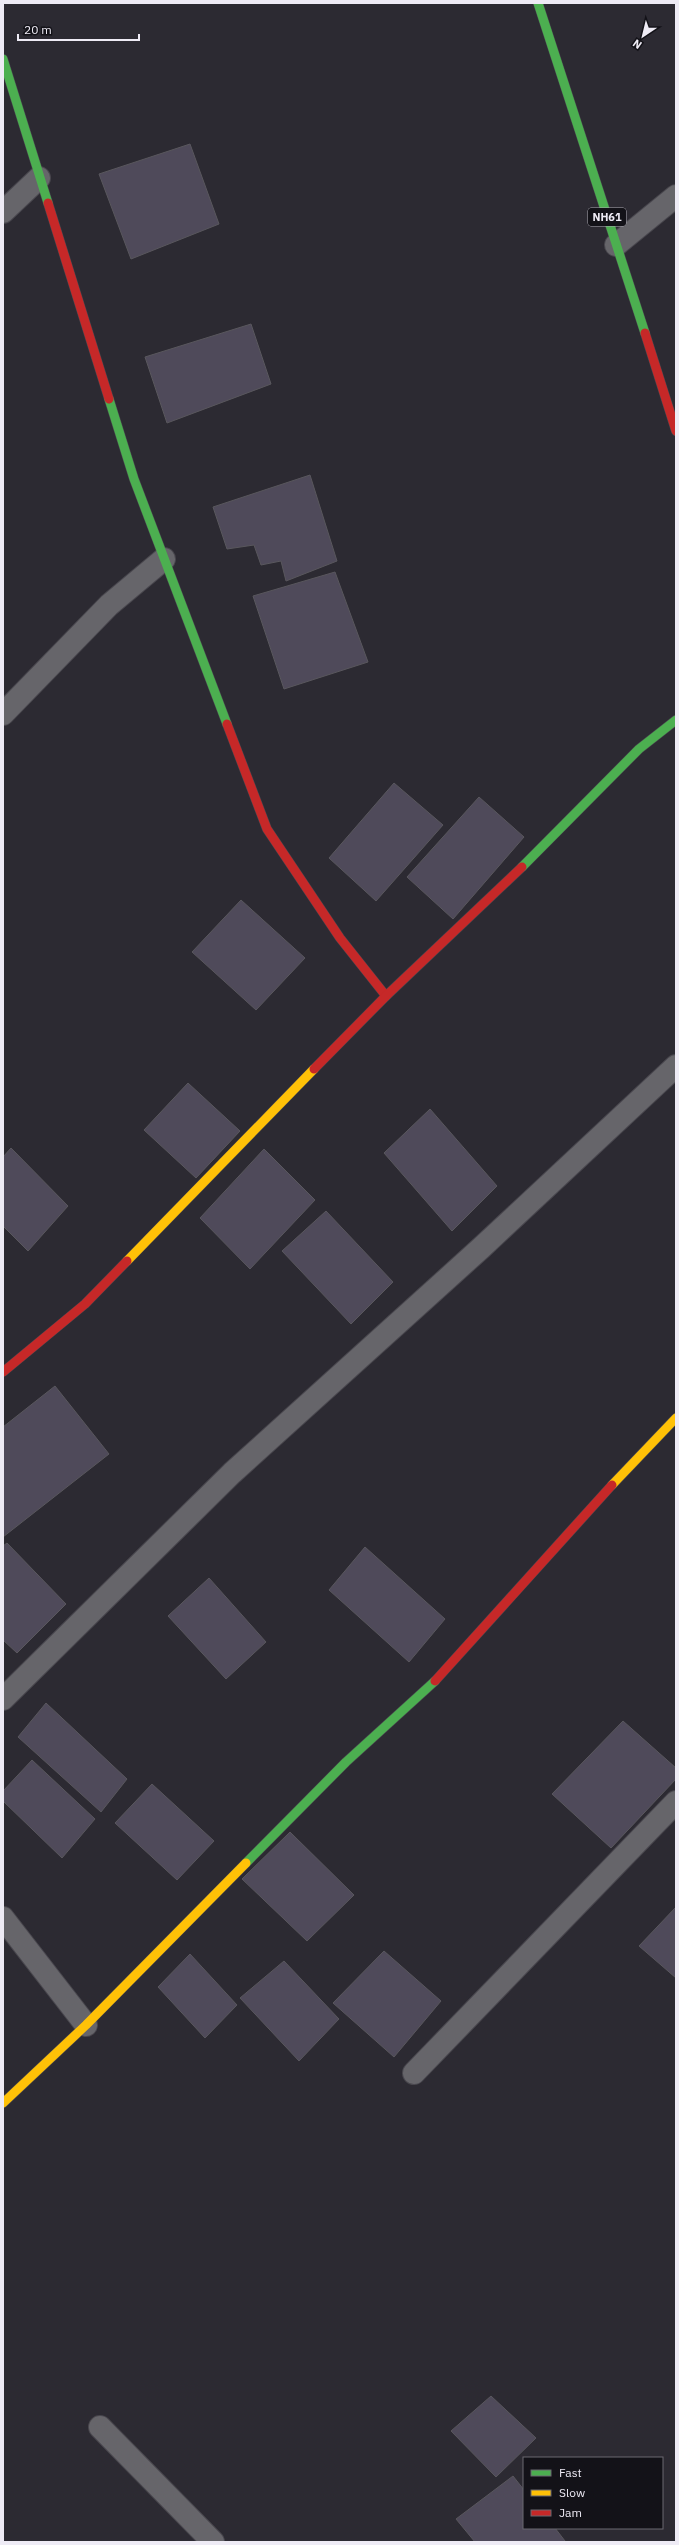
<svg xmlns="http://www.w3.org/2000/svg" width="679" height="2545" font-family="'IBM Plex Sans',sans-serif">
	<rect width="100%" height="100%" fill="#2c2a32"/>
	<g fill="#4f4a5a" stroke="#59575d">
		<path d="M190,144L219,224L131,259L99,174Z"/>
		<path d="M251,324L271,384L167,423L145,357Z"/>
		<path d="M310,475L337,561L286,581L281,561L261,565L254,545L227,549L213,507Z"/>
		<path d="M335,572L368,662L284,689L253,596Z"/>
		<path d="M394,783L443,825L376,901L329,858Z"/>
		<path d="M479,797L524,837L453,919L407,877Z"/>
		<path d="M241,900L305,958L256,1010L192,952Z"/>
		<path d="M188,1083L240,1131L196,1178L144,1130Z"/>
		<path d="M430,1109L497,1186L452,1231L384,1153Z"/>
		<path d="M11,1148L68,1206L28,1251L3,1226V1157Z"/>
		<path d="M264,1149L315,1200L250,1269L200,1218Z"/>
		<path d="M326,1211L393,1282L351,1324L282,1251Z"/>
		<path d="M55,1386L109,1454L3,1537V1427Z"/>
		<path d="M7,1543L66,1604L17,1653L3,1640V1546Z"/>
		<path d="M365,1547L445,1619L409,1662L329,1590Z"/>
		<path d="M209,1578L266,1642L226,1679L168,1616Z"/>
		<path d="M46,1703L127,1779L101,1812L18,1737Z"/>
		<path d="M623,1721L676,1768V1779L611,1848L552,1794Z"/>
		<path d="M32,1760L95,1819L62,1858L3,1801V1791Z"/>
		<path d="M152,1784L214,1841L177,1880L115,1823Z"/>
		<path d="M290,1832L354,1895L307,1941L242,1879Z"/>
		<path d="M676,1907V1978L639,1946Z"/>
		<path d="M384,1951L441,2001L394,2057L333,2003Z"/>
		<path d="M190,1954L237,2005L205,2038L158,1987Z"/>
		<path d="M284,1961L339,2019L299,2061L240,1998Z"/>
		<path d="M491,2396L536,2438L496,2477L451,2431Z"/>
		<path d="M513,2476L524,2490V2528H555L565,2541L563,2542H475L456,2519Z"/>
	</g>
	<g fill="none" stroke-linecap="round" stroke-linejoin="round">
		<g stroke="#49474e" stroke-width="24">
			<g id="street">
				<path d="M3,212L39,178"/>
				<path d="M616,245L676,196"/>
				<path d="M3,714L109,605L164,559"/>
				<path d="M3,1699L232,1473L481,1248L676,1066"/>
				<path d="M3,1918L86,2025"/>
				<path d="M414,2073L676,1802"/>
				<path d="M100,2427L213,2542"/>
			</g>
		</g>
		<g stroke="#49474e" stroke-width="10">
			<g id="fast">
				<path d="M538,3L645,333"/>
				<path d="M3,59L48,203"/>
				<path d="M109,399L134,479L227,724"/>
				<path d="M522,867L639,749L676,720"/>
				<path d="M246,1863L346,1762L435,1681"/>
			</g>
		</g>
		<g stroke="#49474e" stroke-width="10">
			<g id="slow">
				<path d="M127,1261L314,1069"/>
				<path d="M612,1485L676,1418"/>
				<path d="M3,2103L86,2025L246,1863"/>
			</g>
		</g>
		<g stroke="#49474e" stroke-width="10">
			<g id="jam">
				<path d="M48,203L109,399"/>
				<path d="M645,333L676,431"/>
				<path d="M227,724L267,829L340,938L386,996"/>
				<path d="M314,1069L386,996L522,867"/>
				<path d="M3,1372L85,1304L127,1261"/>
				<path d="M435,1681L612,1485"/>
			</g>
		</g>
		<use href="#street" stroke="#66656a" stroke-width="22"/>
		<use href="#fast" stroke="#4caf50" stroke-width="9"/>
		<use href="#slow" stroke="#ffc107" stroke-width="9"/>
		<use href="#jam" stroke="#c62828" stroke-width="9"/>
	</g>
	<g text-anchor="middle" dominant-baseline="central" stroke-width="4" stroke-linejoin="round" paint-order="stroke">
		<rect fill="#131218" stroke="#acaab3" stroke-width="1" x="588" y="208" width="38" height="18" rx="3"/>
		<g font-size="11" font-weight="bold" fill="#eeebf5">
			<text x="607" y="217">NH61</text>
		</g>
	</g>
	<rect width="679" height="2545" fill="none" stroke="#eeebf5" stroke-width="8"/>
	<rect x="523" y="2457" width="140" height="72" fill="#131218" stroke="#6b6970"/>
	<rect x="531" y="2470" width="20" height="6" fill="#4caf50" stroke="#6b6970"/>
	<text x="559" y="2477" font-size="12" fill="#eeebf5">Fast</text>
	<rect x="531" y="2490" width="20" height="6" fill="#ffc107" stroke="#6b6970"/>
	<text x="559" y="2497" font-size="12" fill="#eeebf5">Slow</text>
	<rect x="531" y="2510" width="20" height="6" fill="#c62828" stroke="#6b6970"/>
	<text x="559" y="2517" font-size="12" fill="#eeebf5">Jam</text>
	<g transform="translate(643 36) rotate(215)" stroke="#131218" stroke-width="3" paint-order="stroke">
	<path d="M0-3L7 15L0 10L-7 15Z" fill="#eeebf5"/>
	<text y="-6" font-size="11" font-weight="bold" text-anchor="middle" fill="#eeebf5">N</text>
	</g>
	<path d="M18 34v6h121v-6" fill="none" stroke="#eeebf5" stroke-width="2"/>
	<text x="24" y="34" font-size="12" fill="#eeebf5" stroke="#131218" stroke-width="3" paint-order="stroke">20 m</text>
</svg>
